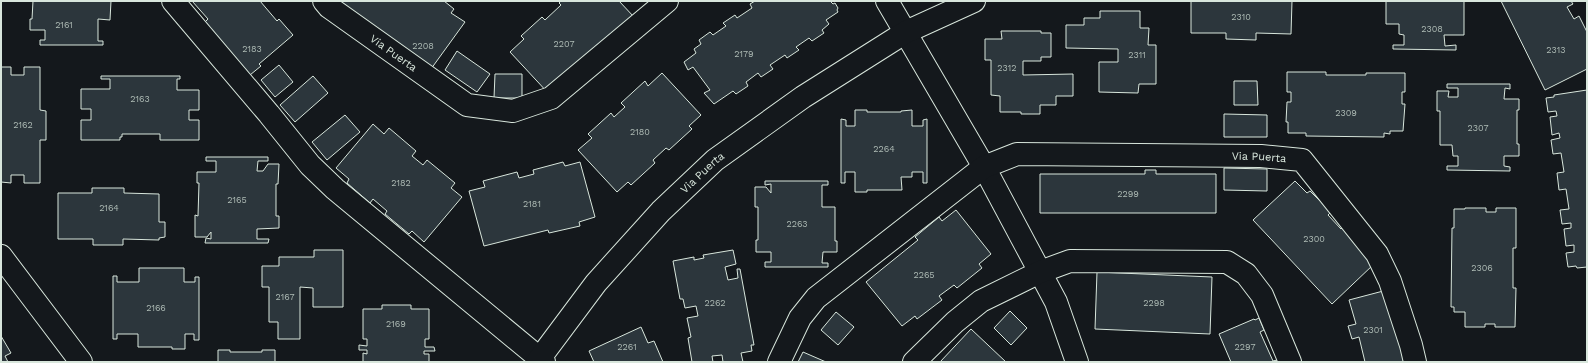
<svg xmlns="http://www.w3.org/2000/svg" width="1588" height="363" font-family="'Work Sans',sans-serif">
	<rect width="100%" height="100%" fill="#14181c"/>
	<g fill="#2c363c" stroke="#d8e6dc">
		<path d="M33,1H111L110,20L98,19V41H103V45H40V40H45V30H30V19H32Z"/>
		<path d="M192,1H260L277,21L279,19L293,35L259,64L261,66L250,75L205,22L208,19Z"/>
		<path d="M339,1H444L454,9L451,13L465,22L431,69Z"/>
		<path d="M561,1H619L634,17L549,94L510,52L524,39L521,36L542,17L545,20L561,5L559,3Z"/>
		<path d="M755,1H830L833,4L835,3L838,8L837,10L838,12L826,20L829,24L822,30L824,33L812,41L809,38L796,47L799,50L787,58L785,55L770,65L773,69L761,77L758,73L746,82L748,86L736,94L733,91L714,104L704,93L710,90L693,67L688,70L684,62L696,53L694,49L701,44L699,40L710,32L713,35L726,26L723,23L735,15L737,18L752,8L750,4Z"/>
		<path d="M1191,1H1292L1291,34L1256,33V40L1226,39V33H1191Z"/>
		<path d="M1386,1H1464V35H1444L1445,46L1456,45V50L1393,49V45H1404V35L1399,34V24H1386Z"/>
		<path d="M1501,1H1571L1573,4L1567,7L1574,19L1579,16L1587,32V69L1545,90Z"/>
		<path d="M1100,11H1140V28H1149L1148,45H1156V84H1139L1138,93L1099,92V62H1118V49L1066,48V25H1084V18H1100Z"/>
		<path d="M1001,31H1041V33H1051V57H1041V61H1023V75L1073,74V96H1056V105H1040V114H1021V112H1000V96L991,95V60H985V39H1002Z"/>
		<path d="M457,51L490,74L477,92L445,70Z"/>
		<path d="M279,65L293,82L275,97L261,80Z"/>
		<path d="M1,67H11V75H24V67H40V110L46,111V140H40V183H24V175H11V183L1,182Z"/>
		<path d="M1287,72H1326V75H1366V73H1405V92H1402V104H1405L1403,131H1390V134L1384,133V137L1306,136V133H1288V122H1286L1287,102H1291V92H1287Z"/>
		<path d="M662,73L701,115L689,126L692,129L669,150L666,148L653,160L655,163L631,185L628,182L617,192L578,150L592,138L588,134L611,113L614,117L625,107L621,103L645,81L648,86Z"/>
		<path d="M495,74H522V98H494Z"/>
		<path d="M101,76H180V79H177V90H199V110H189V120H199V140H160V134H122V137H120V140H81V120H91V109H81V89H110V79H101Z"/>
		<path d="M313,76L328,93L295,122L280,105Z"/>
		<path d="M1234,81H1257L1258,105H1234Z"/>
		<path d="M1447,84H1510V89L1505,88L1504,99H1519V110H1517V144H1519V156H1504V166L1510,167V171L1447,170V166H1458V156H1453L1452,145H1440V111H1437V91H1449L1448,97H1458V88H1447Z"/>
		<path d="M1587,90V267L1577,268L1576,266L1568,267L1566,253L1574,252V245L1566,246L1564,229L1571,228V223L1562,224L1560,210L1569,209L1566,189L1559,190L1557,173L1564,172L1561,153L1553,154L1551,140L1560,138L1559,133L1552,135L1550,117L1557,116L1556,111L1548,112L1546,98L1554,97V95Z"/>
		<path d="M855,110H867V112H901V111L912,110V126H923V120L927,119V183H923V172H912V177H901L902,190H867V192H855V172H845V183H841V119L846,120V126H855Z"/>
		<path d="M1224,114L1267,115V137H1224Z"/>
		<path d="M345,115L360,132L327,160L312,142Z"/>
		<path d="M373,124L384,134L389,128L416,151L412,156L423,165L427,160L455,183L451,188L462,197L424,242L412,231L409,234L385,214L387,211L373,199L370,203L347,183L349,179L336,168Z"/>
		<path d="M206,157H268V161H258L257,171H263L268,164H279L278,184H276V216H279V228L257,229V239H269L268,243H205L206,238L211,239V232L207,237H195V215L198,216L199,183H197V172H216V161H206Z"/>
		<path d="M563,162L565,166L580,162L595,217L579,222L580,226L549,233L548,230L484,246L469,191L485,187L483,181L517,172L519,178L534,174L533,170Z"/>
		<path d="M1224,168L1267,169V191L1224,190Z"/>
		<path d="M1145,170H1156V174H1216V213H1040V174H1145Z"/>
		<path d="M765,181H828V185H822V207H835V241H837V252H823L822,263H828V267H765V262H771V252H756V240H758V207H755V187H766L771,193V184L765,185Z"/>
		<path d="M1295,181L1307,193L1310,191L1331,212L1328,215L1341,229L1344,226L1374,264L1332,304L1253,220Z"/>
		<path d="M92,188H124V193L159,194V222H165V237L159,238V240L123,239V245H93V239H58V193H92Z"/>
		<path d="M1465,208H1486V212H1496V208H1516V248H1513V288H1516L1515,327H1495V324H1485V327H1465V312H1454V307H1451L1452,228H1454V209H1465Z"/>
		<path d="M956,210L991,254L979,264L982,268L957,288L954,285L939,296L942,300L917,319L915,316L902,326L866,282L918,240L915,237L939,217L942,221Z"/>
		<path d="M314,250H343V307H313V288L300,287V339H278V322H269V287H262V266H279V257H314Z"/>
		<path d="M733,250L736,264L725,267L728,280L738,278L737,269H740L754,345H751L752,351L741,353L743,362H723L722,355L712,356L713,362H692L688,338L691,337L687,318L698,316L696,306L685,308L683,299H680L673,261L694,257V260L704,258L703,255Z"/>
		<path d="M139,268H184V282H195V277H199V340H194V334H185V349H172V347H138V334H117V339H113V276H117V282H139Z"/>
		<path d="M1097,272L1212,277L1210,334L1095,329Z"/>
		<path d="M1387,290L1406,362H1365L1359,337L1352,339L1348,326L1356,324L1349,300Z"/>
		<path d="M382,305H411V309H429V339H425V347H434L435,351H424V354H429V362H363V353L367,354V350H359V345L367,346V339H363V309H382Z"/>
		<path d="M1010,311L1027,328L1011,345L994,328Z"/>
		<path d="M836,312L854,327L838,345L821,330Z"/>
		<path d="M1259,318L1264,330L1260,332L1273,361L1277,360L1278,362H1231L1219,334L1254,319L1255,320Z"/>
		<path d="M641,327L648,343L654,341L663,362H594L589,351Z"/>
		<path d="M971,329L1006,362H940Z"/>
		<path d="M1,336L11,353L5,356L8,362H1Z"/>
		<path d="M218,350H230V352H262V350H275V362H218Z"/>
		<path d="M803,352L826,362H798Z"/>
	</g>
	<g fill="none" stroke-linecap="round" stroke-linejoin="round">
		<g stroke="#d8e6dc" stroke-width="24">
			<g id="minor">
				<path d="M173,1L269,114L310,165L335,189L544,362"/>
				<path id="s1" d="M324,1L329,7L467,105L513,111L551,98L667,1"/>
				<path d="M887,1L984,167L1056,302L1077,362"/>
				<path d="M1,256L81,362"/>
				<path id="s2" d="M537,362L596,283L661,211L715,160L803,97L906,32L974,1"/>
				<path id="s3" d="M779,362L800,318L816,298L984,167L1017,154L1261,156L1302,160L1377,254L1390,281L1411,345L1415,362"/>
				<path d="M914,362L955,322L981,301L1040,272L1070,261L1227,262L1246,274L1262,295L1290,362"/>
			</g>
		</g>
		<use href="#minor" stroke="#14181c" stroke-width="22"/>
	</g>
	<g text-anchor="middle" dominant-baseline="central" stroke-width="3" stroke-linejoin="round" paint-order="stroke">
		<g font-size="9" fill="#adbab4">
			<text x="1241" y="17">2310</text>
			<text x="64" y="25">2161</text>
			<text x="1432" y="29">2308</text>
			<text x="564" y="44">2207</text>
			<text x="423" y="46">2208</text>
			<text x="252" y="49">2183</text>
			<text x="1556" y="50">2313</text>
			<text x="744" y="54">2179</text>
			<text x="1137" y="55">2311</text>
			<text x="1007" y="68">2312</text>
			<text x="140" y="99">2163</text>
			<text x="1346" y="113">2309</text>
			<text x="23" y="125">2162</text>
			<text x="1478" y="128">2307</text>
			<text x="640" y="132">2180</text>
			<text x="884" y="149">2264</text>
			<text x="401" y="183">2182</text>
			<text x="1128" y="194">2299</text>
			<text x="237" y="200">2165</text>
			<text x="532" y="204">2181</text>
			<text x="109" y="208">2164</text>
			<text x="797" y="224">2263</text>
			<text x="1314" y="239">2300</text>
			<text x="1482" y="268">2306</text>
			<text x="924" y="275">2265</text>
			<text x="285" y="297">2167</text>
			<text x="715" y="303">2262</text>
			<text x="1154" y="303">2298</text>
			<text x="156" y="308">2166</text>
			<text x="396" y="324">2169</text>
			<text x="1373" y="330">2301</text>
			<text x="627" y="347">2261</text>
			<text x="1245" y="347">2297</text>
		</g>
		<g font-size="11" fill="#d8e6dc" stroke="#14181c">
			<text stroke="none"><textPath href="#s1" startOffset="87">Via Puerta</textPath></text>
			<text stroke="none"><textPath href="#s3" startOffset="565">Via Puerta</textPath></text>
			<text stroke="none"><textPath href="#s2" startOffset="252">Via Puerta</textPath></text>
		</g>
	</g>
	<rect width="1588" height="363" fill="none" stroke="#d8e6dc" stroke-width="4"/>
</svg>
